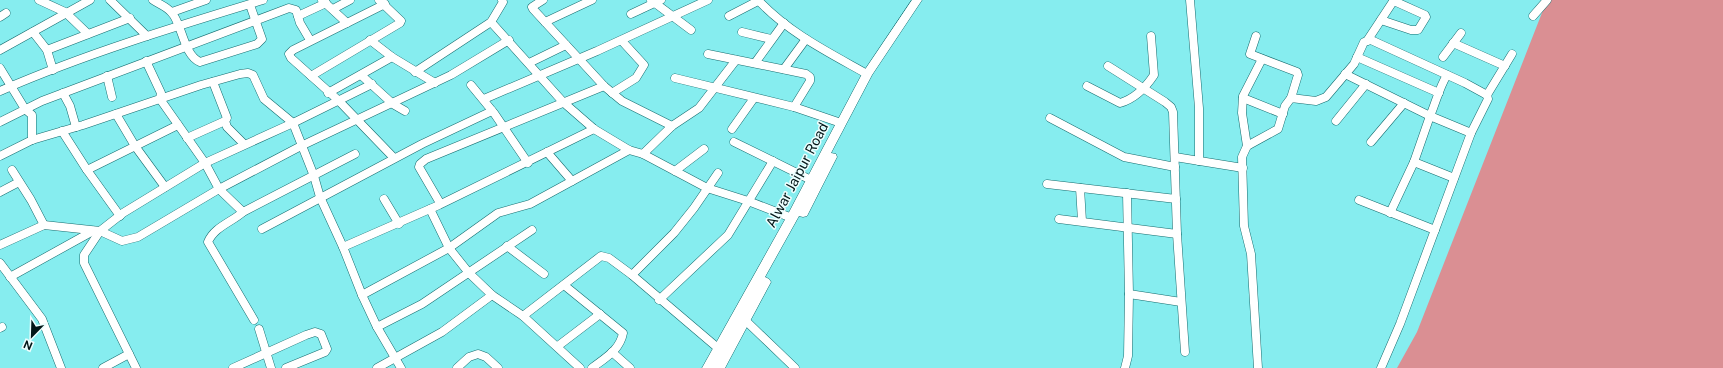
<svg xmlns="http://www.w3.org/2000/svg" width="1723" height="368" font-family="'Public Sans',sans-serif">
	<rect width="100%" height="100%" fill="#86edef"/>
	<path fill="#da8f93" d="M1547,0H1723V368H1397L1417,332Z"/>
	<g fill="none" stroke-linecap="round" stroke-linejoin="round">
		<g stroke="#166d6f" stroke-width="9">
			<g id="street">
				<path d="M39,0L65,12L88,34"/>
				<path d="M110,0L147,36"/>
				<path d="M153,0C159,4 167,7 171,12C182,22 183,55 200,62L257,44L262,39L250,5"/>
				<path d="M322,0L347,23L293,50L289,54L291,58L338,100L394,158"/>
				<path d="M543,0L532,7L533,9L604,86L622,101L672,126"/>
				<path d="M651,0L691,30"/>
				<path d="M758,0C789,33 828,52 867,74"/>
				<path d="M1190,0L1199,108V161"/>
				<path d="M333,9L350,0"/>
				<path d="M172,12L206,0"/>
				<path d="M631,14L661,0"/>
				<path d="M298,16L326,3"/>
				<path d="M729,16L758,1"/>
				<path d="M1533,16L1547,0"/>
				<path d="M0,17L6,13"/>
				<path d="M1381,20L1411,30H1418L1426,17L1425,15L1394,1"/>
				<path d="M491,22L563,102L594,129L629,150L643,154L707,188L748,201L792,218"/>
				<path d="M545,22L592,0"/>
				<path d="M347,23L385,4"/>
				<path d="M33,32L47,50L53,70"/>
				<path d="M742,32L771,39"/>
				<path d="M1256,36L1250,54L1297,72L1298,75L1291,98"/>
				<path d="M370,40L392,57L435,83"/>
				<path d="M1367,41L1394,0"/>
				<path d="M1453,43L1505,66"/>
				<path d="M0,50L90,0"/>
				<path d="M47,50L130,18"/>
				<path d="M708,54L806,74L810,77V81L794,107"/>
				<path d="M1357,57L1439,93"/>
				<path d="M1443,57L1461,33"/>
				<path d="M146,61L161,93L160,99L205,163L219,189L243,212L355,154"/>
				<path d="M529,63L566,45"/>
				<path d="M755,63L784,23"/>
				<path d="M1108,66L1165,102L1171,107L1173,112L1177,234L1185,352"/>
				<path d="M0,68L25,109L32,115V140"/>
				<path d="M784,69L806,39"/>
				<path d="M415,72L491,22L503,2L502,0"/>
				<path d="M1345,74L1430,116C1436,102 1439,88 1447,75"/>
				<path d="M361,75L393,104L405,111"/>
				<path d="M107,76L112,97"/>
				<path d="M311,76L400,23L401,21L379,0"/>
				<path d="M675,78L794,107L841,123"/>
				<path d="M213,82L227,118L225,121L227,127L244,144"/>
				<path d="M471,85L494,113L528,163"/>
				<path d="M1087,86L1120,103C1134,99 1146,87 1154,75L1151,36"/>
				<path d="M0,91C85,54 174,27 263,0"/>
				<path d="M63,93L70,106L76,127"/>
				<path d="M328,93L392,57"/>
				<path d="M612,93L636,78L644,65L622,41"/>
				<path d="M1487,95L1512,54"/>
				<path d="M1243,98L1283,114"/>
				<path d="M484,99L597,51L708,0"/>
				<path d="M116,114L135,146L165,187"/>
				<path d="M1050,118L1124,157L1175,167"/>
				<path d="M1336,121L1366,84"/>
				<path d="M0,122L42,101L289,8L296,10L300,23L310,40"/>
				<path d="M732,129L754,98"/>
				<path d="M62,131L87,170L120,216"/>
				<path d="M187,138L225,121"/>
				<path d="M734,142L811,180"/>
				<path d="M1371,142L1404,103"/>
				<path d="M1247,146L1242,113L1243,96L1262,59"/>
				<path d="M547,152L572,181"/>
				<path d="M643,154L672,126L699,108L736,60"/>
				<path d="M0,156L32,140L83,125L201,85L240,74L248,73L253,75L264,99L293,123L314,176L320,197L343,247L362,295L377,327L401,368"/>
				<path d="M1175,157L1243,168"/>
				<path d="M1414,162L1454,178"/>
				<path d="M12,170L31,200L44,225"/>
				<path d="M87,170L178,125"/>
				<path d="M675,171L704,149"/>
				<path d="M1047,184L1176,199"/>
				<path d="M1080,188L1082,221"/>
				<path d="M0,192L19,182"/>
				<path d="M384,199L399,224"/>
				<path d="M1359,200L1435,230"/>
				<path d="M440,203L419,167L420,164L426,159L604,86"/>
				<path d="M430,209L449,248L469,273L492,295L523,316L580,368"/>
				<path d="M243,212C232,222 214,227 208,242L254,320"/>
				<path d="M1390,213L1414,162L1430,116L1471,133"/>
				<path d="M1059,219L1177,234"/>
				<path d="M262,229L422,144L492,111"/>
				<path d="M0,245L44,225L100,231L122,241L138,237L219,189L301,146L451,75L509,40"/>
				<path d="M507,246L544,274"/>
				<path d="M343,247L439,205L594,129"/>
				<path d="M0,263L42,319L61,368"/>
				<path d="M632,275L674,233L694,208L718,173"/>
				<path d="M10,277L93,231"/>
				<path d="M564,285L623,333C620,350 605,358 592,368"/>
				<path d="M1129,294L1181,302"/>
				<path d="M362,295L449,248L498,213L530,204L629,150"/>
				<path d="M659,300L728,235L773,161"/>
				<path d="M523,316L601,256L609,258L632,275L719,349"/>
				<path d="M745,320L795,368"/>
				<path d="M377,327L422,304L532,230"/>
				<path d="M0,328L2,327"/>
				<path d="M259,329L271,368"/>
				<path d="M558,346L600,314"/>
				<path d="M612,352L630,368"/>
				<path d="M103,368L129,354"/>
				<path d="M136,368L84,263V255L100,231L123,213L205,163L293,123L372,84"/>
				<path d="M233,368L306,335L315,332L321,334L327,349L325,352L286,368"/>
				<path d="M377,368L442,332L492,295"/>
				<path d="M457,368L469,357L478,354L486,357L498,368"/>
				<path d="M1125,368L1128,356L1129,294L1127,193"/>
				<path d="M1258,368L1251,254L1244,226L1242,157L1247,146L1278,129L1285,106L1291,98L1316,101L1326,97L1354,64L1364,42L1371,40L1465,83L1487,95L1488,99L1471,133L1400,324L1381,368"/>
			</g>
		</g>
		<g stroke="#166d6f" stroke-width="1">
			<path id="secondary" d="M912,0H922L872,75L831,153L836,154L837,157L807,216L803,217L799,216L765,277L769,279L771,282L725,368H702L787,216L862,74Z"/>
		</g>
		<use href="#street" stroke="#fff" stroke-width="8"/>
		<use href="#secondary" fill="#fff" fill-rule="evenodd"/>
	</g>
	<g text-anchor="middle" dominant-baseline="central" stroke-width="3" stroke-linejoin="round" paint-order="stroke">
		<g font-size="14" fill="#021617" stroke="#ecfefe">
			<text transform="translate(797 175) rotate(-62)">Alwar Jaipur Road</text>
		</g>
	</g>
	<g transform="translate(32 336) rotate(203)" stroke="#ecfefe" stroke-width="3" paint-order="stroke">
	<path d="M0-3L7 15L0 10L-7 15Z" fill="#021617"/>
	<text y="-6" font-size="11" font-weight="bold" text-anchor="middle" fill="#021617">N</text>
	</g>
</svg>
